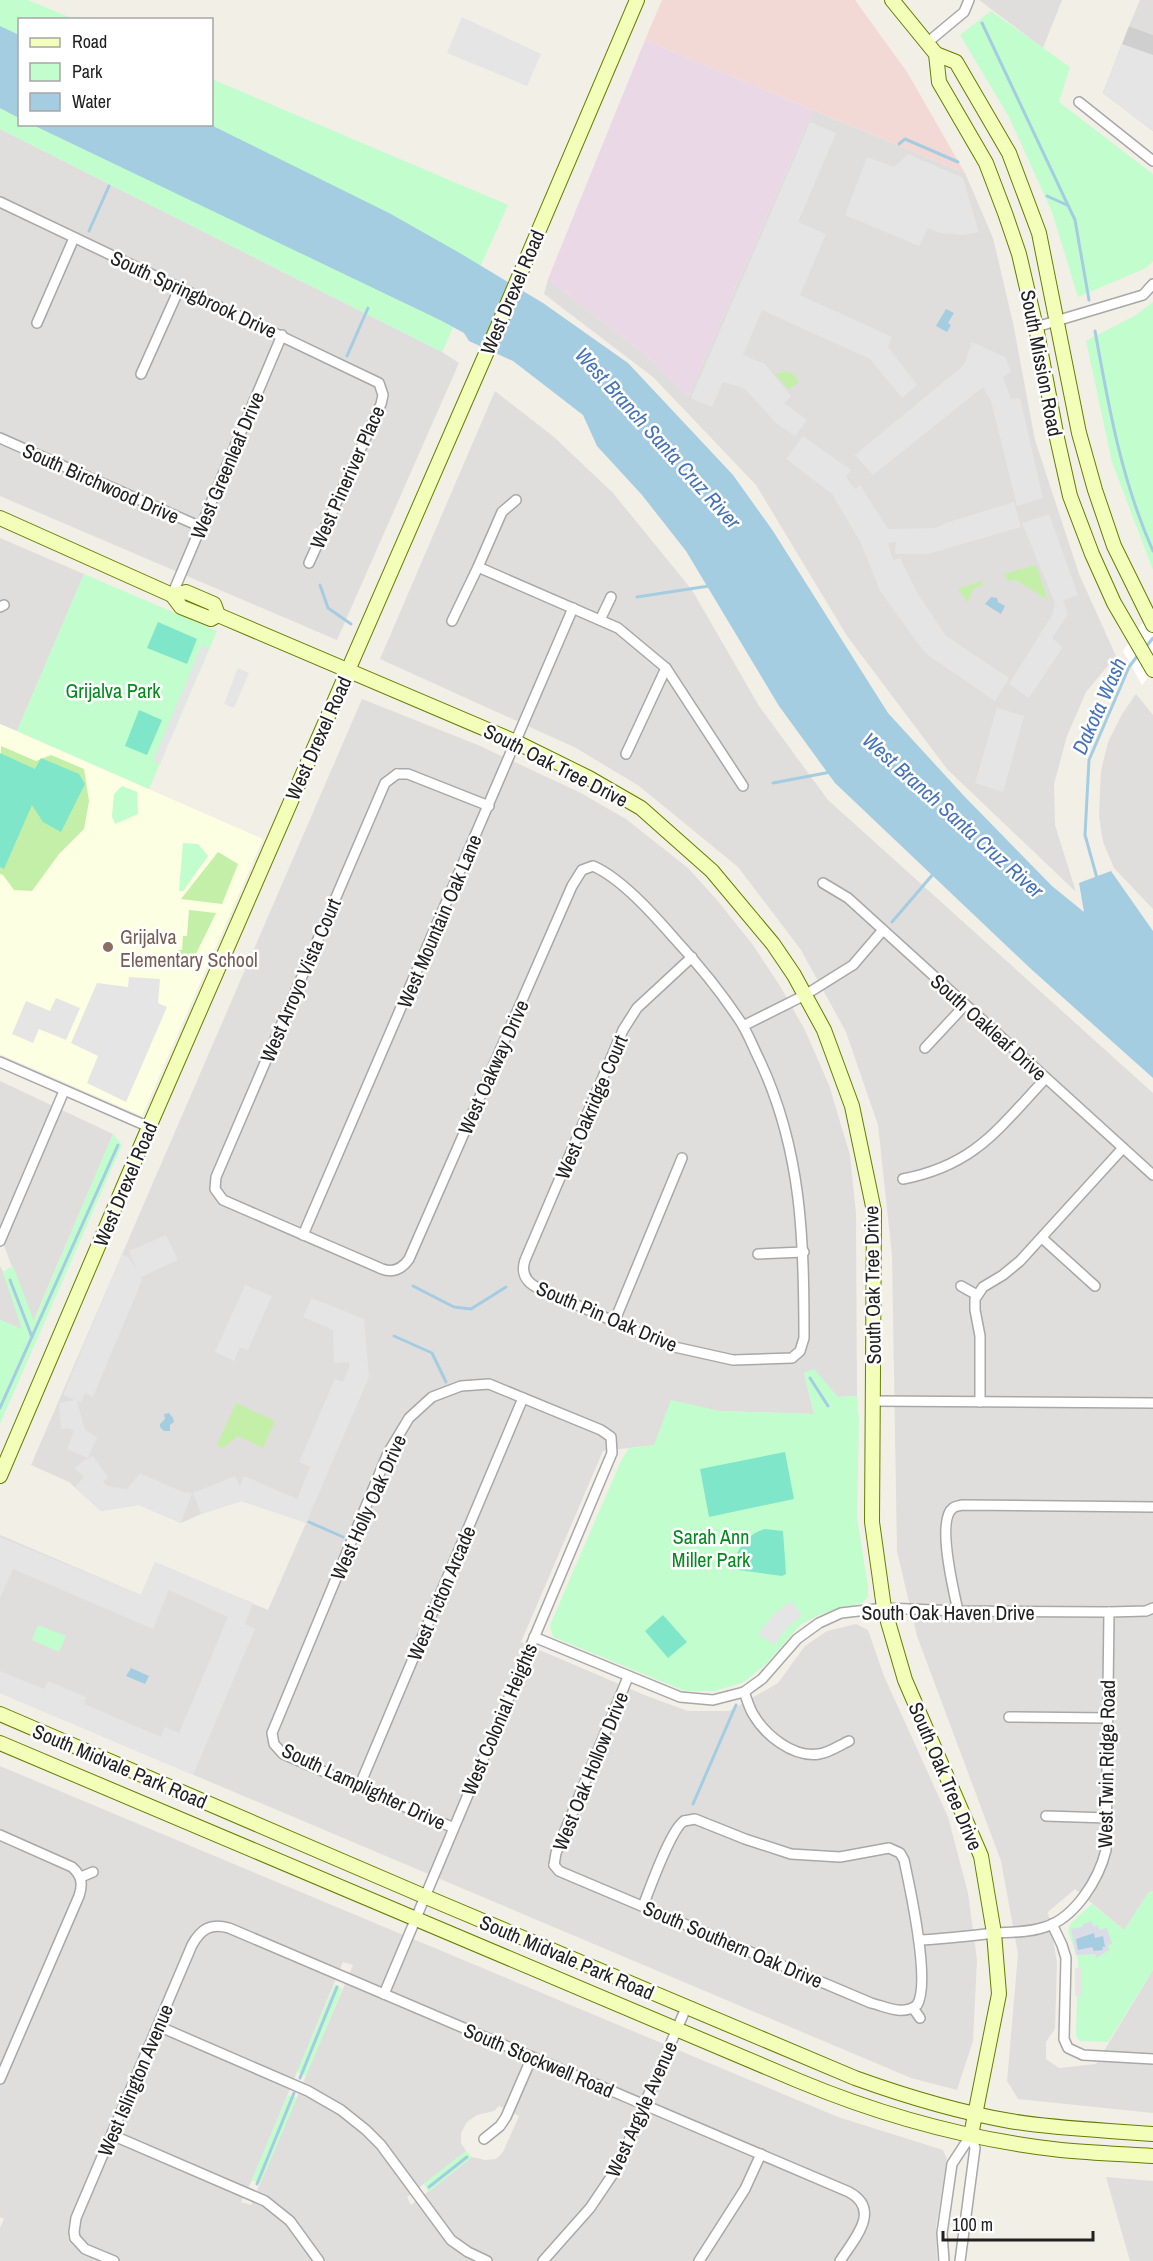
<svg xmlns="http://www.w3.org/2000/svg" width="1153" height="2261" font-family="'Archivo Narrow',sans-serif">
	<rect width="100%" height="100%" fill="#f2efe7"/>
	<g fill="#dfdedd" fill-rule="evenodd">
		<path d="M979,0H1062L1043,48Z"/>
		<path d="M1140,0H1153V35L1129,26Z"/>
		<path d="M813,110L965,173L993,238L1013,323L1035,440L1079,574L1116,656L1086,692L1067,736L1054,784L1055,825L1076,892L947,769L847,636L756,485L653,377L544,294L548,279L646,355L688,396Z"/>
		<path d="M0,129L442,352L459,363L337,640L0,496Z"/>
		<path d="M495,391L554,437L613,493L692,590L759,706L828,800L1153,1093V1891L1149,1892L1124,1930L1075,1889L1048,1912L1057,1962L1055,2029L1046,2042V2059L1059,2068L1096,2064L1153,1970V2113L1018,2099L1007,2081L1018,1954L1001,1861L917,1636L897,1551L892,1255L878,1125L846,1032L801,950L738,867L639,786L576,748L380,659Z"/>
		<path d="M0,538L84,574L17,731L0,724Z"/>
		<path d="M1136,694L1153,715V909L1114,868L1103,842L1099,816L1101,771L1108,742L1122,714Z"/>
		<path d="M362,699L478,745L579,792L626,819L688,868L717,900L753,945L780,986L805,1030L829,1085L850,1155L856,1214L857,1396L838,1397L804,1373L814,1414L720,1411L654,1445L603,1451L521,1642L647,1696L688,1711H729L778,1683L805,1646L827,1631L856,1624L868,1630L884,1676L948,1817L968,1893L977,1960L973,2041L957,2090L911,2078L0,1693V1535L141,1595L155,1562L268,1610L306,1523L289,1516L241,1501L201,1514L181,1523L139,1505L101,1511L69,1482L31,1465Z"/>
		<path d="M0,1081L113,1134L33,1322L0,1235Z"/>
		<path d="M0,1266L3,1272L23,1330L0,1320Z"/>
		<path d="M0,1766L838,2117L943,2150L947,2159L936,2227L937,2261H0V2228L4,2219L0,2217ZM343,1962L353,1965L251,2205L241,2202L252,2180ZM499,2106L519,2116L503,2152L496,2159L485,2160L472,2157L411,2205L407,2197L466,2151L461,2143V2133L467,2122L477,2115L494,2111Z"/>
		<path d="M1106,2177L1153,2181V2261H1130Z"/>
	</g>
	<path fill="#f3d9d5" d="M662,0H855L907,72L965,173L645,40Z"/>
	<path fill="#ebd8e6" d="M645,40L813,110L688,396L646,355L548,279Z"/>
	<path fill="#fcffe2" d="M0,724L263,839L142,1116L0,1054Z"/>
	<path fill="#cfcfcf" d="M1129,26L1153,35V131L1103,93Z"/>
	<g fill="#c4efa9">
		<path d="M787,371L794,375L799,383L788,389L775,374Z"/>
		<path d="M1036,565L1048,600L1016,580L1008,581L1004,574Z"/>
		<path d="M982,581L983,585L974,588L967,602L958,589Z"/>
		<path d="M1,746L36,761L51,755L84,769L89,801L84,829L59,854L32,891L14,890L3,875L0,874Z"/>
		<path d="M218,852L238,864L222,904L181,899Z"/>
		<path d="M189,910L216,913L189,968L176,966L178,950H182L183,936H187Z"/>
		<path d="M236,1403L275,1421L263,1448L238,1436L223,1448L217,1445Z"/>
	</g>
	<g fill="#c2fdcd">
		<path d="M0,0H28L74,19L20,20V124H212V79L508,205L442,352L0,129Z"/>
		<path d="M991,11L1070,67L1059,102L1153,174V261L1146,268L1078,297L1052,212L1009,117L960,35Z"/>
		<path d="M1153,302V570L1112,462L1086,341L1136,315Z"/>
		<path d="M84,574L217,631L149,789L17,731Z"/>
		<path d="M122,786L137,792L138,814L115,824L112,816L114,794Z"/>
		<path d="M183,843L198,844L208,856L183,891H179Z"/>
		<path d="M113,1134L122,1145L0,1424V1320L22,1329L3,1272L13,1266L34,1321Z"/>
		<path d="M814,1369L838,1397L857,1396L859,1420L857,1517L868,1587V1597L862,1603L821,1614L800,1625L767,1663L744,1682L715,1691H685L553,1637L550,1625L621,1461L629,1448L654,1445L671,1400L720,1411L814,1414L804,1373Z"/>
		<path d="M38,1625L66,1636L59,1652L32,1640Z"/>
		<path d="M1153,1891V1970L1108,2042L1080,2041L1076,2036L1078,1960L1068,1931L1071,1923L1092,1904L1124,1930L1149,1892Z"/>
		<path d="M335,1984L342,1989L306,2076L297,2072Z"/>
		<path d="M288,2095L297,2098L260,2184L252,2180Z"/>
		<path d="M466,2151L472,2157L429,2192L424,2184Z"/>
	</g>
	<g fill="#7fe6c9">
		<path d="M158,622L197,639L187,664L147,648Z"/>
		<path d="M139,710L162,720L147,755L125,746Z"/>
		<path d="M0,753L35,769L41,758L79,774L85,784L61,832L43,822L32,805L4,869L0,867Z"/>
		<path d="M785,1452L794,1499L709,1517L700,1469Z"/>
		<path d="M765,1529L783,1531L786,1574L782,1576L731,1569C737,1550 745,1535 765,1529Z"/>
		<path d="M663,1615L687,1642L668,1658L645,1631Z"/>
	</g>
	<g fill="#e5e5e5">
		<path d="M462,17L541,54L527,86L447,53Z"/>
		<path d="M1122,44L1153,55V131L1103,93Z"/>
		<path d="M810,122L836,133L798,222L826,234L800,295L892,337L888,347L917,385L902,398L870,359L762,310L743,355L765,364L791,396L784,403L807,420L795,436L776,423L745,389L731,384L723,382L712,407L691,398Z"/>
		<path d="M908,154L963,178L979,232L963,235L940,233L928,228L919,246L845,215L867,157L894,167Z"/>
		<path d="M972,342L1005,357L1011,372L1003,377L1011,399L1020,398L1043,498L1017,506L991,401L983,387L873,475L855,455L964,365Z"/>
		<path d="M803,436L851,470L846,477L855,489L860,485L888,529L936,528L946,523L1014,502L1021,527L928,554H895L896,542L888,543L893,560L900,558L918,594L946,636L1009,678L995,701L925,653L880,591L861,543L832,494L786,459Z"/>
		<path d="M1049,514L1078,595L1063,600L1068,614L1052,638L1063,647L1029,698L1009,684L1053,614L1055,603L1022,523Z"/>
		<path d="M202,645L209,648L160,764L153,761Z"/>
		<path d="M238,668L249,673L234,708L224,704Z"/>
		<path d="M997,708L1024,716L1003,792L975,783Z"/>
		<path d="M129,977L160,979L158,1003L167,1007L126,1102L87,1083L98,1056L71,1043L97,983L128,987Z"/>
		<path d="M56,998L80,1008L66,1040L39,1029L33,1043L12,1034L26,1001L50,1011Z"/>
		<path d="M166,1235L178,1260L141,1277L142,1280L93,1397L85,1393L81,1402L77,1401L85,1430L97,1437L88,1458L93,1456L108,1477L103,1482L107,1486L127,1489L140,1473L183,1492L192,1493L181,1523L139,1505L101,1511L75,1487L84,1477L74,1468L88,1458L67,1449L74,1431L69,1428L61,1429L59,1403L75,1400L63,1395L122,1254L129,1258L137,1270L129,1251Z"/>
		<path d="M245,1285L272,1296L248,1350L240,1347L234,1361L215,1352Z"/>
		<path d="M312,1298L364,1319L369,1377L306,1523L241,1501L201,1514L193,1493L235,1476L240,1486L244,1476L297,1499L310,1467L299,1462L335,1379L343,1382L349,1368V1362L334,1363L333,1330L303,1317Z"/>
		<path d="M0,1537L141,1595L155,1562L253,1603L245,1624L255,1629L193,1775L0,1693V1671L44,1689L48,1681L86,1697L84,1704L161,1737L165,1727L179,1733L228,1617L169,1590L153,1629L13,1569L0,1598Z"/>
		<path d="M791,1601L802,1615L786,1629L774,1645L758,1634L773,1615Z"/>
		<path d="M1082,1967V1996H1075V1968Z"/>
	</g>
	<path fill="#dcdbe8" d="M1092,1921L1093,1926L1098,1925L1099,1930L1107,1928L1112,1944L1108,1945L1109,1950L1096,1958L1095,1954L1076,1955L1071,1929L1083,1927V1924Z"/>
	<g fill="#a4cde2">
		<path d="M0,26L19,35V118L0,108Z"/>
		<path d="M33,125H211L389,213L458,252L543,303L628,363L733,475L773,531L888,713L965,797L1052,886L1084,912L1079,883L1111,871L1153,931V1078L1031,969L835,783L779,706L686,551L642,495L597,446L583,415L513,361L469,341L464,333L440,320Z"/>
		<path d="M946,309L954,313L948,323L951,325L947,332L936,326Z"/>
		<path d="M991,597L997,598L998,602L1005,606L1001,614L985,604Z"/>
		<path d="M169,1413L173,1418L174,1422L170,1425V1431H164L160,1427V1424L165,1419L164,1414Z"/>
		<path d="M131,1668L149,1676L145,1684L126,1676Z"/>
		<path d="M1094,1933L1095,1938L1103,1936L1105,1947H1102L1103,1950L1094,1951L1092,1947L1078,1950L1076,1939Z"/>
	</g>
	<path fill="#fff" d="M1153,607V670L1142,685L1123,651Z"/>
	<g fill="none" stroke-linecap="round" stroke-linejoin="round">
		<g stroke="#a4cde2" stroke-width="3">
			<path d="M982,23L1075,220L1089,300"/>
			<path d="M899,144L905,139L958,162"/>
			<path d="M1047,196L1067,205"/>
			<path d="M89,231L109,186"/>
			<path d="M1095,331C1109,408 1121,479 1153,551"/>
			<path d="M347,356L368,308"/>
			<path d="M320,585L328,608L351,624"/>
			<path d="M637,597L709,586"/>
			<path d="M1145,648L1153,638"/>
			<path d="M773,783L831,772"/>
			<path d="M1097,878L1085,835L1089,760L1129,667L1138,655"/>
			<path d="M892,922L934,873"/>
			<path d="M10,1280L32,1337"/>
			<path d="M413,1286L454,1307L471,1309L506,1287"/>
			<path d="M394,1336L432,1353L446,1382"/>
			<path d="M810,1378L828,1406"/>
			<path d="M0,1408L118,1145"/>
			<path d="M309,1522L343,1537"/>
			<path d="M693,1804L736,1705"/>
			<path d="M300,2078L337,1987"/>
			<path d="M257,2184L294,2093"/>
			<path d="M429,2187L467,2157"/>
		</g>
		<g stroke="#a8a8a8" stroke-width="12">
			<g id="street">
				<path d="M928,42L964,12L969,0"/>
				<path d="M1079,102L1153,161"/>
				<path d="M0,202L379,383L383,395L381,404L309,563"/>
				<path d="M37,323L74,238"/>
				<path d="M1036,327L1143,295L1153,284"/>
				<path d="M141,374L180,287"/>
				<path d="M0,438L201,527"/>
				<path d="M478,567L618,628L666,668L743,786"/>
				<path d="M172,595L282,335"/>
				<path d="M0,607L4,605"/>
				<path d="M600,620L611,597"/>
				<path d="M452,621L478,567L502,512L516,500"/>
				<path d="M626,754L666,668"/>
				<path d="M397,774L385,783L216,1177L215,1189L223,1200L382,1269C393,1273 402,1269 409,1259L572,886L582,870L593,866C621,878 654,915 674,938C699,965 722,993 742,1024C749,1036 754,1049 760,1061C802,1151 804,1240 804,1338L800,1351L792,1358L733,1360L670,1346L536,1287C525,1281 521,1272 525,1260L623,1030L637,1008L692,957"/>
				<path d="M397,774H408L489,806"/>
				<path d="M823,883L848,898L1153,1175"/>
				<path d="M743,1026L805,995L853,965L883,930"/>
				<path d="M925,1048L965,1005"/>
				<path d="M0,1062L149,1127"/>
				<path d="M903,1179C975,1165 998,1129 1046,1078"/>
				<path d="M303,1235L573,608"/>
				<path d="M1042,1238L1095,1286"/>
				<path d="M0,1241L64,1091"/>
				<path d="M758,1254L804,1252"/>
				<path d="M961,1286L977,1295"/>
				<path d="M615,1320L682,1158"/>
				<path d="M873,1401L1153,1403"/>
				<path d="M980,1402V1336L975,1310V1299L983,1287L1003,1275L1020,1261L1123,1148"/>
				<path d="M958,1611C954,1592 936,1520 953,1508C955,1506 959,1506 962,1505L1153,1507"/>
				<path d="M534,1637L680,1697L713,1700L744,1692L762,1679L797,1639L819,1623L841,1613L884,1608L958,1611L1109,1612L1146,1611L1153,1608"/>
				<path d="M744,1692C747,1699 749,1708 753,1714C765,1735 793,1758 819,1754C829,1753 840,1745 849,1741"/>
				<path d="M1009,1717L1108,1718"/>
				<path d="M359,1787L523,1398"/>
				<path d="M1046,1816L1108,1818"/>
				<path d="M0,1835L72,1867C82,1876 83,1884 79,1896L0,2079"/>
				<path d="M554,1865L559,1871L566,1874L871,2003C887,2007 903,2016 917,2005C931,1983 910,1888 904,1860L900,1853L889,1848L840,1857L791,1854L745,1839L695,1819L684,1821"/>
				<path d="M554,1865L556,1853L628,1677"/>
				<path d="M81,1877L93,1872"/>
				<path d="M643,1906C650,1888 671,1829 684,1821"/>
				<path d="M1052,1924L1062,1945L1066,1958L1064,2039L1068,2048L1083,2055L1153,2059"/>
				<path d="M919,1940C944,1939 969,1936 994,1933C1010,1932 1028,1933 1045,1927C1075,1918 1099,1879 1106,1850L1109,1612"/>
				<path d="M384,1994L612,1453L611,1437L601,1430L489,1384L461,1386L432,1397L409,1418L388,1453L272,1733L274,1744L283,1754L454,1828"/>
				<path d="M913,2008L920,2018"/>
				<path d="M158,2026L308,2091L341,2110L366,2130L381,2145L451,2240L468,2252L487,2261"/>
				<path d="M112,2135L265,2201L290,2221L319,2261"/>
				<path d="M484,2139L500,2126L506,2117L532,2057"/>
				<path d="M75,2238L74,2232L76,2218L192,1945C201,1929 210,1923 229,1928L849,2192C882,2210 854,2239 840,2261"/>
				<path d="M75,2238L85,2249L114,2261"/>
				<path d="M543,2261L590,2208L617,2168L686,2008"/>
				<path d="M699,2261L745,2189L761,2154"/>
				<path d="M944,2261L942,2233L952,2164L971,2135"/>
				<path d="M960,2261L975,2148L971,2135"/>
			</g>
		</g>
		<g stroke="#647f00" stroke-width="16">
			<g id="secondary">
				<path d="M892,0L936,54L939,82L986,163L1005,213L1019,254L1036,327L1057,438L1070,496L1092,554L1114,603L1153,670"/>
				<path d="M936,54L956,62L1009,153L1039,233L1079,433L1095,490L1114,546L1153,625"/>
				<path d="M0,518L172,595"/>
				<path d="M186,592L214,604L218,615L211,619L181,607L172,595Z"/>
				<path d="M218,615L516,742L589,778L641,808L712,871L773,944L794,975L824,1030L852,1106L874,1211L872,1522L884,1608L905,1680L981,1856L994,1933L999,1994L971,2135"/>
				<path d="M0,1476L149,1127L495,333L637,0"/>
				<path d="M0,1714L426,1897L855,2078C905,2096 958,2112 1010,2121C1057,2129 1106,2130 1153,2134"/>
				<path d="M0,1743L799,2081C883,2116 971,2140 1061,2150C1092,2153 1122,2154 1153,2156"/>
			</g>
		</g>
		<use href="#street" stroke="#fff" stroke-width="9"/>
		<use href="#secondary" stroke="#f3feb8" stroke-width="14"/>
	</g>
	<circle fill="#8d6e63" stroke="#fff" stroke-width="2" cx="108" cy="947" r="6"/>
	<g text-anchor="middle" dominant-baseline="central" stroke-width="5" stroke-linejoin="round" paint-order="stroke">
		<g font-size="20" fill="#212121" stroke="#fff">
			<text transform="translate(512 292) rotate(-67)">West Drexel Road</text>
			<text transform="translate(194 294) rotate(25)">South Springbrook Drive</text>
			<text transform="translate(1042 363) rotate(79)">South Mission Road</text>
			<text transform="translate(227 465) rotate(-67)">West Greenleaf Drive</text>
			<text transform="translate(347 477) rotate(-66)">West Pineriver Place</text>
			<text transform="translate(101 483) rotate(24)">South Birchwood Drive</text>
			<text transform="translate(318 738) rotate(-66)">West Drexel Road</text>
			<text transform="translate(556 765) rotate(27)">South Oak Tree Drive</text>
			<text transform="translate(439 921) rotate(-67)">West Mountain Oak Lane</text>
			<text transform="translate(300 980) rotate(-67)">West Arroyo Vista Court</text>
			<text transform="translate(989 1027) rotate(42)">South Oakleaf Drive</text>
			<text transform="translate(493 1067) rotate(-66)">West Oakway Drive</text>
			<text transform="translate(591 1107) rotate(-67)">West Oakridge Court</text>
			<text transform="translate(125 1184) rotate(-67)">West Drexel Road</text>
			<text transform="translate(872 1285) rotate(-91)">South Oak Tree Drive</text>
			<text transform="translate(607 1316) rotate(23)">South Pin Oak Drive</text>
			<text transform="translate(368 1507) rotate(-66)">West Holly Oak Drive</text>
			<text transform="translate(441 1593) rotate(-67)">West Picton Arcade</text>
			<text x="948" y="1612">South Oak Haven Drive</text>
			<text transform="translate(499 1719) rotate(-67)">West Colonial Heights</text>
			<text transform="translate(1106 1764) rotate(-89)">West Twin Ridge Road</text>
			<text transform="translate(120 1766) rotate(23)">South Midvale Park Road</text>
			<text transform="translate(590 1771) rotate(-68)">West Oak Hollow Drive</text>
			<text transform="translate(946 1776) rotate(67)">South Oak Tree Drive</text>
			<text transform="translate(364 1786) rotate(25)">South Lamplighter Drive</text>
			<text transform="translate(733 1944) rotate(23)">South Southern Oak Drive</text>
			<text transform="translate(567 1957) rotate(23)">South Midvale Park Road</text>
			<text transform="translate(539 2060) rotate(23)">South Stockwell Road</text>
			<text transform="translate(135 2080) rotate(-67)">West Islington Avenue</text>
			<text transform="translate(641 2109) rotate(-66)">West Argyle Avenue</text>
		</g>
		<g font-size="20" fill="#038a1d" stroke="#fff">
			<text x="113" y="690">Grijalva Park</text>
			<text x="711" y="1536">Sarah Ann<tspan x="711" dy="23">Miller Park</tspan></text>
		</g>
		<g font-size="20" fill="#785e54" stroke="#fff" text-anchor="start">
			<text x="120" y="936">Grijalva<tspan x="120" dy="23">Elementary School</tspan></text>
		</g>
		<g font-size="21" font-style="italic" fill="#4572b9" stroke="#fff">
			<text transform="translate(658 438) rotate(48)">West Branch Santa Cruz River</text>
			<text transform="translate(1099 706) rotate(-66)">Dakota Wash</text>
			<text transform="translate(953 815) rotate(42)">West Branch Santa Cruz River</text>
		</g>
	</g>
	<rect x="18" y="18" width="195" height="108" fill="#ffffff" stroke="#a6a6a6" stroke-width="1.5"/>
	<rect x="30" y="38" width="30" height="9" fill="#f3feb8" stroke="#a6a6a6" stroke-width="1.5"/>
	<text x="72" y="48" font-size="18" fill="#212121">Road</text>
	<rect x="30" y="63" width="30" height="18" fill="#c2fdcd" stroke="#a6a6a6" stroke-width="1.5"/>
	<text x="72" y="78" font-size="18" fill="#212121">Park</text>
	<rect x="30" y="93" width="30" height="18" fill="#a4cde2" stroke="#a6a6a6" stroke-width="1.5"/>
	<text x="72" y="108" font-size="18" fill="#212121">Water</text>
	<path d="M943 2231v9h150v-9" fill="none" stroke="#212121" stroke-width="3"/>
	<text x="952" y="2231" font-size="18" fill="#212121" stroke="#ffffff" stroke-width="4.5" paint-order="stroke">100 m</text>
</svg>
